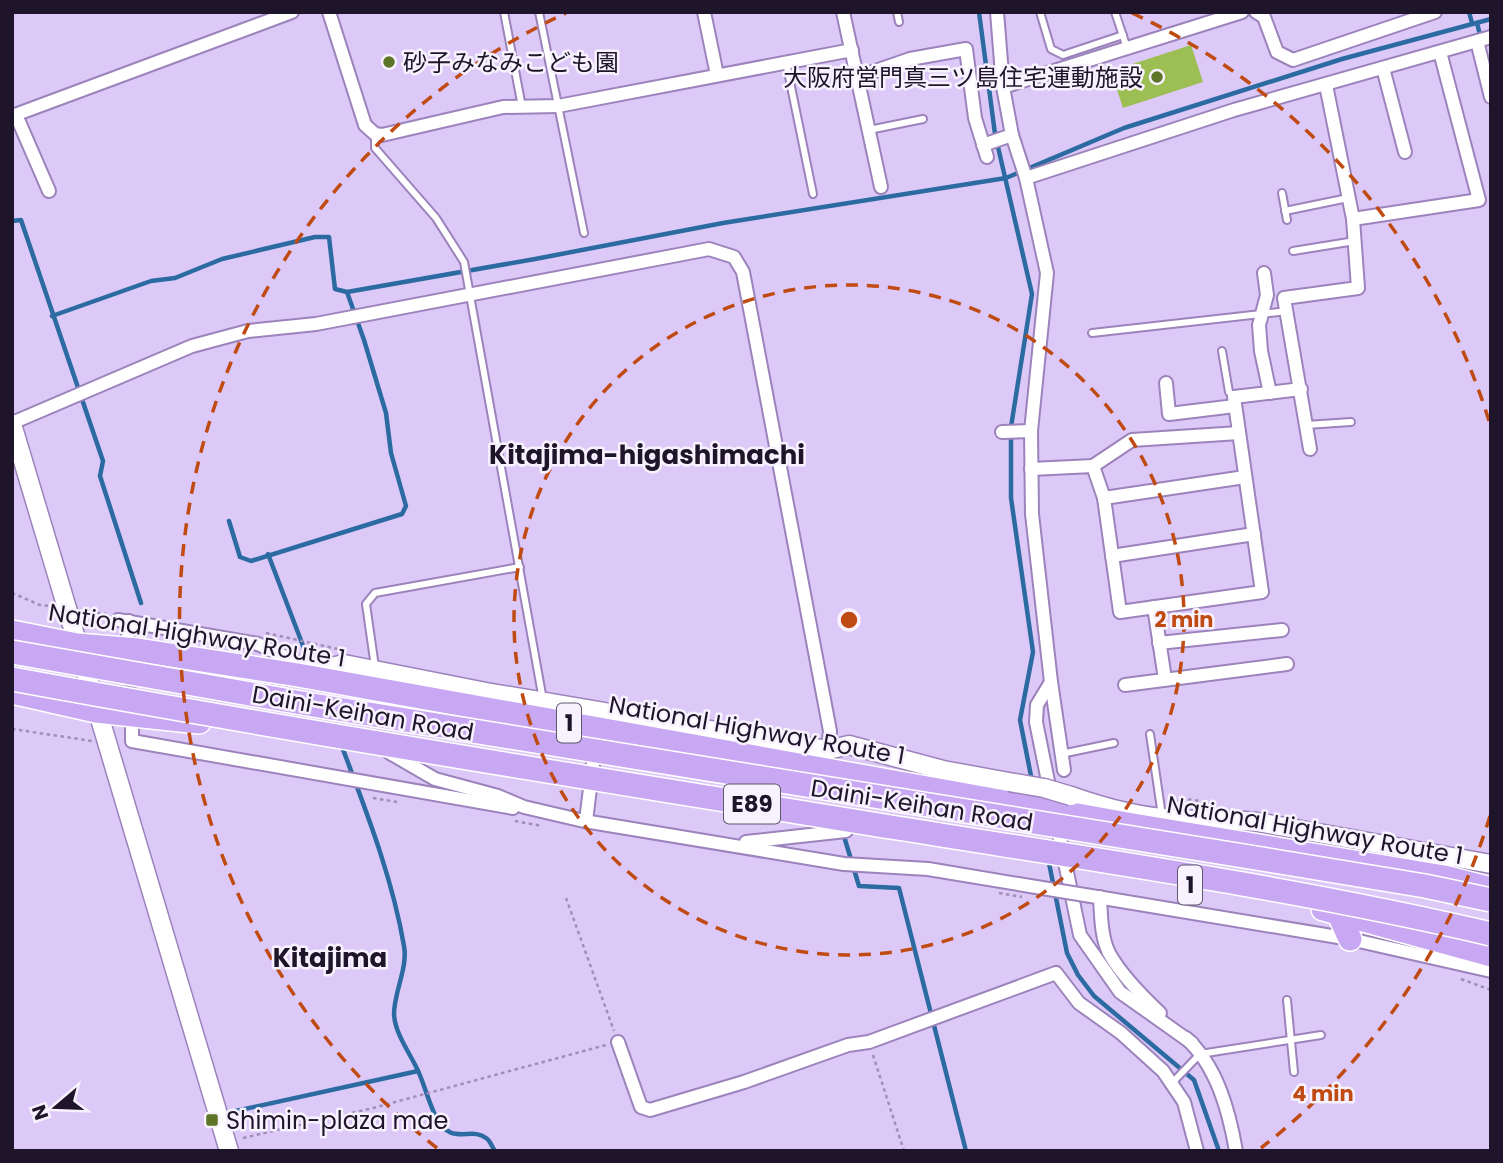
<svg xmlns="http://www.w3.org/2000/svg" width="1503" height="1163" font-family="Poppins,'Noto Sans JP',sans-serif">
	<rect width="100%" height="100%" fill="#ddc9f8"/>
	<path fill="#9cbe52" d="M1191,45L1203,82L1123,108L1111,71Z"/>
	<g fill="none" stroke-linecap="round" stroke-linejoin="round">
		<g stroke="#2b6ba1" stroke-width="4.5">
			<path d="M979,12L995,134L1032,294L1011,427V498L1033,652L1020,720L1032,781"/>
			<path d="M1469,12L1472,23"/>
			<path d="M1477,23L1481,39"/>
			<path d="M12,221L21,220L103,461L100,476L141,603"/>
			<path d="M52,316L151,281L175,278L222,259L315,237H329L335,289L347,292L535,259L723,223L1006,178L1124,128L1342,59L1491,19"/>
			<path d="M229,521L240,557L251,561L402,514L406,506L391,453L386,413L364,340L347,292"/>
			<path d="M268,554L310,664"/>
			<path d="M341,744C366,811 392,876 404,946C408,968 394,992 394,1014C395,1035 411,1054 419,1073C425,1087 429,1103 436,1117C451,1147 471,1126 486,1138C490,1140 492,1147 495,1151"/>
			<path d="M843,833L859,886L899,888L966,1151"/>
			<path d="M1048,858L1067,953L1078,975L1094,996L1194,1080L1219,1151"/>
			<path d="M222,1114L418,1071"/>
		</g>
		<path stroke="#b7a5cf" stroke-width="12" stroke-dasharray="12 6" stroke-linecap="butt" d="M129,644L131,706"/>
		<g stroke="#9c83bb" stroke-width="10">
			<g id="lane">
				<path d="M504,12L522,107"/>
				<path d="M539,12L584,233"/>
				<path d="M897,12L899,22"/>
				<path d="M1040,12L1051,49L1063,55L1123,35"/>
				<path d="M1115,12L1127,48"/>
				<path d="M786,62L813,194"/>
				<path d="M869,130L923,119"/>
				<path d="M375,134V148L436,218L464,262L543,700"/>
				<path d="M1282,193L1287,220"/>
				<path d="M1285,211L1348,198"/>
				<path d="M1293,251L1355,241"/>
				<path d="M1092,333L1287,311"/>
				<path d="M1222,351L1229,392L1234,397"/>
				<path d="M1306,425L1351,422"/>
				<path d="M375,667L366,604L375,593L520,567"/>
				<path d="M1150,734L1161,809L1160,815"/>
				<path d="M1061,754L1114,743"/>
				<path d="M1287,1000L1294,1072"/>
				<path d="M1172,1083L1200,1054L1321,1035"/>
			</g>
		</g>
		<g stroke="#9c83bb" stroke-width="16">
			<g id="street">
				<path d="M329,12L365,125L375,134L382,135L503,107L558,106L852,50"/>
				<path d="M704,12L717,75"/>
				<path d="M843,12L881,187"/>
				<path d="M997,12L1003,87L1012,135L1026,178L1047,273L1031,431L1032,514L1051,682L1064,770"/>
				<path d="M1256,12L1264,17L1277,52L1293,60L1435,12"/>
				<path d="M1477,41L1491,97"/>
				<path d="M1383,68L1405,152"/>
				<path d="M858,77L910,59L966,49L975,118L987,157"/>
				<path d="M1003,87L1242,12"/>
				<path d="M16,115L49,191"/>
				<path d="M12,116L292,12"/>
				<path d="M983,145L1012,135"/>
				<path d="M1026,178L1234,110L1491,37"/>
				<path d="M1353,219L1479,200L1440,52"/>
				<path d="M1264,273L1267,295L1259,325L1261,351L1270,393"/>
				<path d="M1166,383L1169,414L1235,406"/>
				<path d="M12,423L192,346L248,331L316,324L709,249L734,257L743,272L830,731L828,750"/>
				<path d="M1002,432L1031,431"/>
				<path d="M1310,449L1284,298L1358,288L1353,219L1326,85"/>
				<path d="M1093,466L1132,440L1239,433"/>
				<path d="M1031,469L1093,466L1104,498L1120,612L1262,592L1234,397L1301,389"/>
				<path d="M1104,498L1245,477"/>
				<path d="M1112,556L1254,534"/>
				<path d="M1154,607L1165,679"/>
				<path d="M118,620L258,644L313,670"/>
				<path d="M128,636L129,621"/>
				<path d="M1159,643L1282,630"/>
				<path d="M1051,682L1037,705L1036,722L1051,796"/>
				<path d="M1125,685L1287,664"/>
				<path d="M132,725V741L513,808"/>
				<path d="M390,753L435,779L498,796L524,807L584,821L844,864L928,869L1030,886"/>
				<path d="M586,821L595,748"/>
				<path d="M1057,824L1080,935L1120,992L1192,1043"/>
				<path d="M746,842L846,831"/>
				<path d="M1091,896L1350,939L1491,971"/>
				<path d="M1100,897C1101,915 1101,937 1109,953C1121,975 1142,996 1160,1013"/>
				<path d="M1186,1038C1217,1066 1229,1111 1236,1151"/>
				<path d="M618,1042L641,1107L650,1110L744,1082L848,1045L869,1042L1056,973L1079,1003L1121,1033L1163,1071L1184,1102L1197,1151"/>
			</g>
		</g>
		<g stroke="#9c83bb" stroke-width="21">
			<g id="secondary">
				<path d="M12,424L229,1151"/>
				<path d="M302,674L344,664L486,692L828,750L849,745L943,770L1009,782"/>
				<path d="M1071,796C1105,808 1138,817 1174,819C1202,821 1229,819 1257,822L1491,864"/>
			</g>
		</g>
		<g stroke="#fff" stroke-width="26">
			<g id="highway">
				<path d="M12,632L77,645L138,650L298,675L1133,825L1444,877L1491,889"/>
				<path d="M12,692L96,711L199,722"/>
				<path d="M1323,909L1491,955"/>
				<path d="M1338,912L1350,939"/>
			</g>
		</g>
		<g stroke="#9f8fb5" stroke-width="2.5" stroke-dasharray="3.5 3.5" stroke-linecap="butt">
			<path d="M12,593L40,605L52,606"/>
			<path d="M83,611L107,614"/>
			<path d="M266,633L338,649"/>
			<path d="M12,729L92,741"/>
			<path d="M373,798L397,802"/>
			<path d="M1177,803L1180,798L1213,803"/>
			<path d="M515,821L542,826"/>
			<path d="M566,898L614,1031"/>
			<path d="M1461,979L1491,990"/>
			<path d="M873,1055L904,1151"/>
			<path d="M243,1138L373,1108L606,1045"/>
		</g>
		<use href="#lane" stroke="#fff" stroke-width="6"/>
		<use href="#street" stroke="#fff" stroke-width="12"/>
		<use href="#secondary" stroke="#fff" stroke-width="18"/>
		<use href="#highway" stroke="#c9a8f3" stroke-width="23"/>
		<g stroke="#9c83bb" stroke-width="16" stroke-linecap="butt">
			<path id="street-bridge" d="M1030,886L1091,896"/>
		</g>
		<g stroke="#9c83bb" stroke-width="21" stroke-linecap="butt">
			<path id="secondary-bridge" d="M1009,782L1044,788L1071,796"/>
		</g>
		<g stroke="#fff" stroke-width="26" stroke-linecap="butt">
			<g id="highway-bridge">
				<path d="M12,652L313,705L1280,862L1425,886L1491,900"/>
				<path d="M12,679C306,733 602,780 897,828C1095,860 1295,888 1491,934"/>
			</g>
		</g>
		<path stroke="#9f8fb5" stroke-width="2.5" stroke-dasharray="3.5 3.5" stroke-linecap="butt" d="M999,893L1022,897"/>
		<use href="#street-bridge" stroke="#fff" stroke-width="12"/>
		<use href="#secondary-bridge" stroke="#fff" stroke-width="18"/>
		<use href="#highway-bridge" stroke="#c9a8f3" stroke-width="23"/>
	</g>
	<g fill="none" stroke="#c04b12" stroke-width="3.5" stroke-dasharray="12 9">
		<circle cx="849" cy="620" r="335"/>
		<path d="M1490 816A670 670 0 0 1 1261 1148M437 1148A670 670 0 0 1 566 13M1132 13A670 670 0 0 1 1490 424"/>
	</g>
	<g fill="#5d7527" stroke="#f7f2fe" stroke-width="2.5">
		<circle cx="389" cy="62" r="7"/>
		<circle cx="1157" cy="77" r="7"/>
		<rect x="205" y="1113" width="14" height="14" rx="3.5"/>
	</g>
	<g text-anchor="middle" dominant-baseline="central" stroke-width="5" stroke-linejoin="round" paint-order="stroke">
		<g fill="#f7f2fe" stroke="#5f576a" stroke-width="2">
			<rect x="557" y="703.5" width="24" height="39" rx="5"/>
			<rect x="724" y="784.5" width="56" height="39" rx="5"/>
			<rect x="1178" y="865.5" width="24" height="39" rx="5"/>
		</g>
		<g font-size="23" font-weight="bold" fill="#1e152a">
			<text x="569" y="723">1</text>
			<text x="752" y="804">E89</text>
			<text x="1190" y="885">1</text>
		</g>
		<g font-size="24" fill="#1e152a" stroke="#f7f2fe" text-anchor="start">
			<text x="403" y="62">砂子みなみこども園</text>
			<text x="1143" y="77" text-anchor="end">大阪府営門真三ツ島住宅運動施設</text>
			<text x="226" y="1120">Shimin-plaza mae</text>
		</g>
		<g font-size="24" fill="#1e152a" stroke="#f7f2fe">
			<text transform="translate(197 635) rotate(9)">National Highway Route 1</text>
			<text transform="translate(363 713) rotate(10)">Daini-Keihan Road</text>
			<text transform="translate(757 730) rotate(10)">National Highway Route 1</text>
			<text transform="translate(922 805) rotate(9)">Daini-Keihan Road</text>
			<text transform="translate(1315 830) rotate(10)">National Highway Route 1</text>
		</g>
		<g font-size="26" font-weight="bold" fill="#1e152a" stroke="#f7f2fe">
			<text x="647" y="455">Kitajima-higashimachi</text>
			<text x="330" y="958">Kitajima</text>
		</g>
	</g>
	<circle cx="849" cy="620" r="10" fill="#c04b12" stroke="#f7f2fe" stroke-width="3.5"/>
	<g font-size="21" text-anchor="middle" font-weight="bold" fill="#c04b12" stroke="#f7f2fe" stroke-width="5" stroke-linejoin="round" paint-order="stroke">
		<text x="1184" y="627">2 min</text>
		<text x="1323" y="1101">4 min</text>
	</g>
	<rect width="1503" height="1163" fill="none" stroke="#1e152a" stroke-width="28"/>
	<g transform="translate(56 1107) rotate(251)" stroke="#f7f2fe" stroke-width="5" paint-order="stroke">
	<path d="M0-5L12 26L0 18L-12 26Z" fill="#1e152a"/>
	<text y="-10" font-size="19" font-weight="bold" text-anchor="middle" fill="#1e152a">N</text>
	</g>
</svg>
